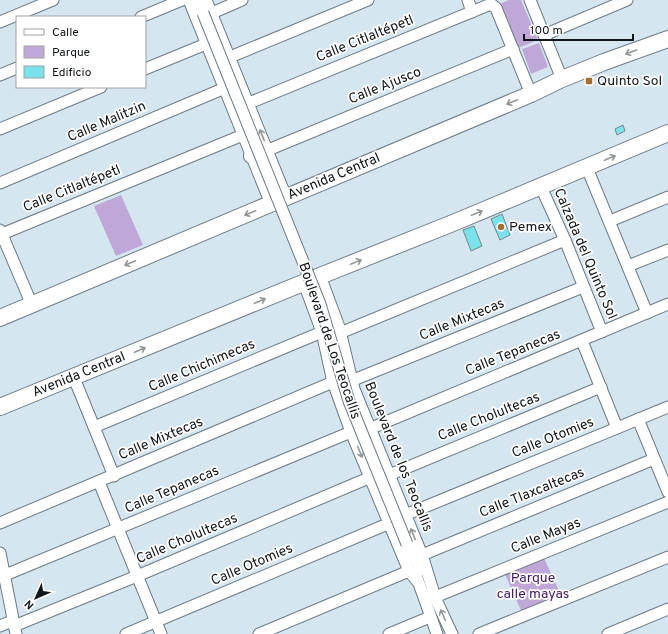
<svg xmlns="http://www.w3.org/2000/svg" width="668" height="634" font-family="Overpass,sans-serif">
	<rect width="100%" height="100%" fill="#d6e6f1"/>
	<g fill="#bfa8d8">
		<path d="M509,0H521L538,40L516,49L497,5Z"/>
		<path d="M539,43L548,67L531,74L522,49Z"/>
		<path d="M121,195L143,245L116,256L94,206Z"/>
		<path d="M543,556L562,597L523,615L504,572Z"/>
	</g>
	<g fill="#7ae2eb" stroke="#74888a">
		<path d="M623,125L625,131L617,135L615,129Z"/>
		<path d="M502,214L510,235L500,240L491,219Z"/>
		<path d="M474,226L482,246L471,251L463,230Z"/>
	</g>
	<g fill="none" stroke-linecap="round" stroke-linejoin="round">
		<g stroke="#6b7a83" stroke-width="13">
			<g id="minor">
				<path d="M189,0L271,204"/>
				<path d="M198,0L203,13"/>
				<path d="M206,0L286,197"/>
				<path d="M468,0L472,12"/>
				<path d="M530,0L562,79"/>
				<path d="M212,13L242,0"/>
				<path d="M141,17L182,0"/>
				<path d="M0,22L53,0"/>
				<path d="M544,35L627,0"/>
				<path d="M230,57L368,0"/>
				<path d="M145,69L206,44"/>
				<path d="M0,75L17,68"/>
				<path d="M249,103L491,4L496,8L531,94"/>
				<path d="M0,129L101,87"/>
				<path d="M268,150L513,49"/>
				<path d="M587,168L647,313"/>
				<path d="M0,183L225,88"/>
				<path d="M541,187L565,240L602,332"/>
				<path d="M610,221L668,197"/>
				<path d="M0,230L32,305"/>
				<path d="M2,234L243,135"/>
				<path d="M628,266L668,250"/>
				<path d="M320,276L339,327L354,389L422,555L435,597"/>
				<path d="M304,283L322,332L333,382L351,432L409,571L417,581"/>
				<path d="M340,333L565,240"/>
				<path d="M582,341L617,428"/>
				<path d="M74,378L114,476"/>
				<path d="M351,381L583,287"/>
				<path d="M638,419L668,492"/>
				<path d="M94,427L322,332"/>
				<path d="M369,429L668,304"/>
				<path d="M389,475L601,387"/>
				<path d="M99,482L161,634"/>
				<path d="M405,515L668,407"/>
				<path d="M0,523L333,382"/>
				<path d="M409,548L421,570"/>
				<path d="M0,553L16,634"/>
				<path d="M422,555L654,459"/>
				<path d="M0,575L10,573L351,432"/>
				<path d="M416,575L437,634"/>
				<path d="M432,591L452,634"/>
				<path d="M435,597L668,502"/>
				<path d="M0,626L12,621"/>
				<path d="M14,626L137,576L371,477"/>
				<path d="M126,634L390,523"/>
				<path d="M259,634L409,571"/>
				<path d="M389,634L430,617"/>
				<path d="M479,634L668,557"/>
				<path d="M608,634L668,609"/>
			</g>
		</g>
		<g stroke="#6b7a83" stroke-width="16">
			<path id="major" d="M251,156L256,158L265,155L268,150"/>
		</g>
		<g stroke="#6b7a83" stroke-width="18">
			<g id="highway">
				<path d="M0,318L531,94L562,79L604,62L668,39"/>
				<path d="M0,407L320,276L453,223L668,133"/>
			</g>
		</g>
		<use href="#minor" stroke="#fff" stroke-width="11"/>
		<use href="#major" stroke="#fff" stroke-width="14"/>
		<use href="#highway" stroke="#fff" stroke-width="16"/>
		<g stroke="#6b7a83" stroke-width="13" stroke-linecap="butt">
			<path id="minor-bridge" d="M203,13L320,304L349,401L407,544"/>
		</g>
		<use href="#minor-bridge" stroke="#fff" stroke-width="11"/>
	</g>
	<defs><path id="oneway-shaft" d="M-6 0H5M1.5-3L5.5 0L1.5 3" fill="none" stroke-width="1.6" stroke-linecap="round" stroke-linejoin="round"/></defs>
	<g stroke="#939698">
		<use href="#oneway-shaft" transform="translate(631 52) rotate(160)"/>
		<use href="#oneway-shaft" transform="translate(512 102) rotate(158)"/>
		<use href="#oneway-shaft" transform="translate(262 135) rotate(-112)"/>
		<use href="#oneway-shaft" transform="translate(610 158) rotate(-23)"/>
		<use href="#oneway-shaft" transform="translate(250 213) rotate(157)"/>
		<use href="#oneway-shaft" transform="translate(477 213) rotate(-22)"/>
		<use href="#oneway-shaft" transform="translate(356 262) rotate(-22)"/>
		<use href="#oneway-shaft" transform="translate(130 263) rotate(157)"/>
		<use href="#oneway-shaft" transform="translate(260 301) rotate(-23)"/>
		<use href="#oneway-shaft" transform="translate(140 350) rotate(-23)"/>
		<use href="#oneway-shaft" transform="translate(360 452) rotate(67)"/>
		<use href="#oneway-shaft" transform="translate(413 534) rotate(-112)"/>
		<use href="#oneway-shaft" transform="translate(443 615) rotate(-114)"/>
	</g>
	<g fill="#a86e2e" stroke="#fff" stroke-width="1.5">
		<rect x="585" y="77" width="8" height="8" rx="2"/>
		<circle cx="501" cy="227" r="4"/>
	</g>
	<g text-anchor="middle" dominant-baseline="central" stroke-width="3.5" stroke-linejoin="round" paint-order="stroke">
		<g font-size="14" fill="#101619" stroke="#fff">
			<text transform="translate(365 39) rotate(-22)">Calle Citlaltépetl</text>
			<text transform="translate(385 86) rotate(-22)">Calle Ajusco</text>
			<text transform="translate(107 122) rotate(-23)">Calle Malitzin</text>
			<text transform="translate(334 177) rotate(-23)">Avenida Central</text>
			<text transform="translate(72 189) rotate(-22)">Calle Citlaltépetl</text>
			<text transform="translate(585 254) rotate(67)">Calzada del Quinto Sol</text>
			<text transform="translate(462 320) rotate(-22)">Calle Mixtecas</text>
			<text transform="translate(329 341) rotate(71)">Boulevard de Los Teocallis</text>
			<text transform="translate(513 353) rotate(-22)">Calle Tepanecas</text>
			<text transform="translate(202 366) rotate(-23)">Calle Chichimecas</text>
			<text transform="translate(79 375) rotate(-22)">Avenida Central</text>
			<text transform="translate(489 417) rotate(-22)">Calle Cholultecas</text>
			<text transform="translate(553 438) rotate(-22)">Calle Otomies</text>
			<text transform="translate(161 439) rotate(-23)">Calle Mixtecas</text>
			<text transform="translate(398 457) rotate(68)">Boulevard de los Teocallis</text>
			<text transform="translate(172 490) rotate(-23)">Calle Tepanecas</text>
			<text transform="translate(532 493) rotate(-22)">Calle Tlaxcaltecas</text>
			<text transform="translate(546 536) rotate(-22)">Calle Mayas</text>
			<text transform="translate(187 539) rotate(-23)">Calle Cholultecas</text>
			<text transform="translate(252 565) rotate(-23)">Calle Otomies</text>
		</g>
		<g font-size="14" fill="#101619" stroke="#fff" text-anchor="start">
			<text x="597" y="81">Quinto Sol</text>
			<text x="509" y="227">Pemex</text>
		</g>
		<g font-size="14" fill="#421662" stroke="#fff">
			<text x="533" y="578">Parque<tspan x="533" dy="16">calle mayas</tspan></text>
		</g>
	</g>
	<rect x="16" y="16" width="130" height="72" fill="#ffffff" stroke="#9fa2a3"/>
	<rect x="24" y="29" width="20" height="6" fill="#ffffff" stroke="#9fa2a3"/>
	<text x="52" y="36" font-size="12" fill="#101619">Calle</text>
	<rect x="24" y="46" width="20" height="12" fill="#bfa8d8" stroke="#9fa2a3"/>
	<text x="52" y="56" font-size="12" fill="#101619">Parque</text>
	<rect x="24" y="66" width="20" height="12" fill="#7ae2eb" stroke="#9fa2a3"/>
	<text x="52" y="76" font-size="12" fill="#101619">Edificio</text>
	<g transform="translate(36 598) rotate(225)" stroke="#ffffff" stroke-width="3" paint-order="stroke">
	<path d="M0-3L7 15L0 10L-7 15Z" fill="#101619"/>
	<text y="-6" font-size="11" font-weight="bold" text-anchor="middle" fill="#101619">N</text>
	</g>
	<path d="M524 34v6h109v-6" fill="none" stroke="#101619" stroke-width="2"/>
	<text x="530" y="34" font-size="12" fill="#101619" stroke="#ffffff" stroke-width="3" paint-order="stroke">100 m</text>
</svg>
